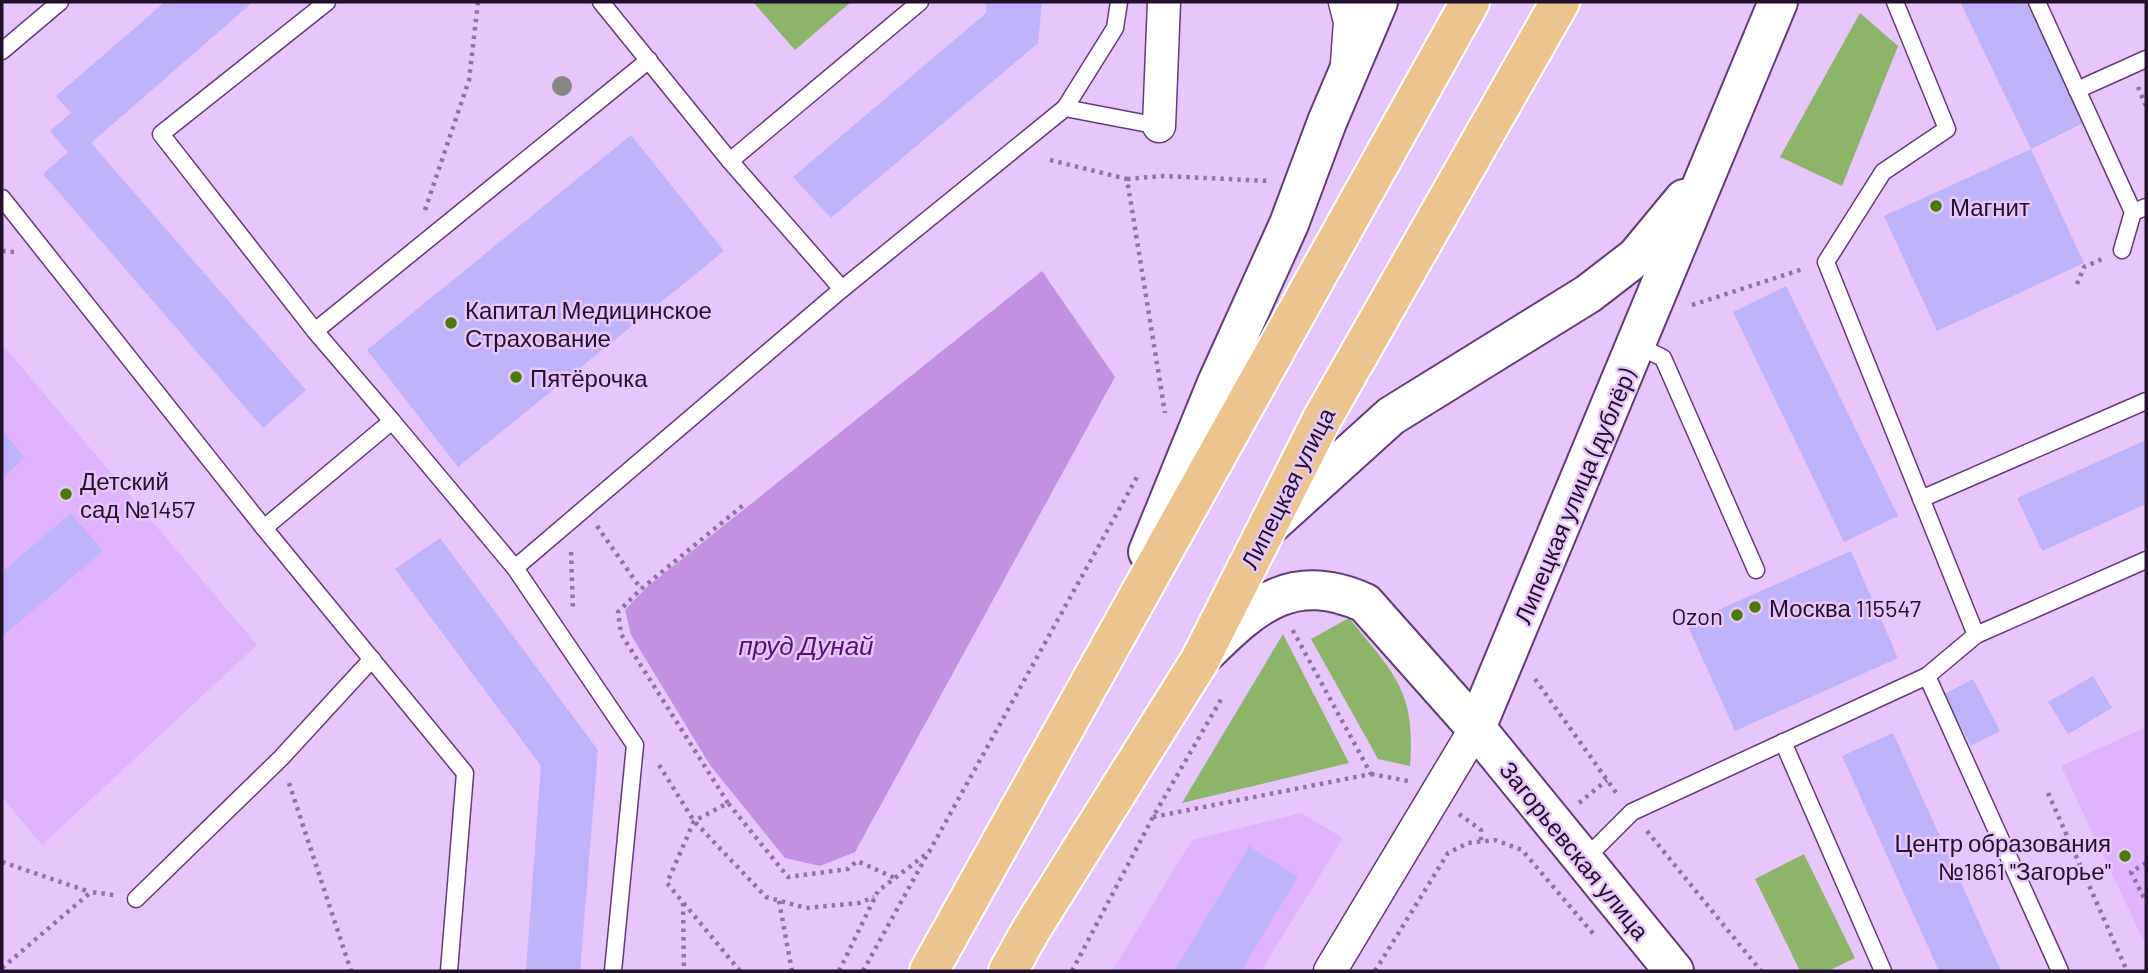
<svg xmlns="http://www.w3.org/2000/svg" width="2148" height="973" font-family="Barlow,sans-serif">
	<rect width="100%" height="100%" fill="#e7c6fd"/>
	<g fill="#e1b3fe">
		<path d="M2,344L257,645L42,845L2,797Z"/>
		<path d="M2146,727V946L2061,766Z"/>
		<path d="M1301,813L1343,838L1261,971H1112L1192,840Z"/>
	</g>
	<g fill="#8db56a">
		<path d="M753,2H851L795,50Z"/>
		<path d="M1860,13L1898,46L1842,186L1780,157Z"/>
		<path d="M1349,618C1394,674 1416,690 1410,766L1378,759L1311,639Z"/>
		<path d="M1283,634L1349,763L1182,803Z"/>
		<path d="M1804,854L1855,958L1828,971H1800L1755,879Z"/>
	</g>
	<path fill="#c291e0" d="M1042,271L1115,377L855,852L820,866L785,858L710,765L631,635L625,610L647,587Z"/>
	<g fill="#beb3f8">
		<path d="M165,2H253L91,143L306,390L263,428L43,174L68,152L50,131L71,113L56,96Z"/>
		<path d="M987,2H1042L1038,43L831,218L793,177L986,13Z"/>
		<path d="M1960,2H2026L2085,122L2031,149Z"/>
		<path d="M631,135L724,251L458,467L367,350Z"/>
		<path d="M2031,149L2084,263L1937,331L1884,216Z"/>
		<path d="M1786,286L1898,516L1844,542L1733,312Z"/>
		<path d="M2,430L25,458L2,478Z"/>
		<path d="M2146,440V504L2042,551L2017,498Z"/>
		<path d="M71,513L103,551L2,637V572Z"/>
		<path d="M440,538L598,750L580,971H526L541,766L395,569Z"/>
		<path d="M1851,551L1898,658L1735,731L1687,624Z"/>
		<path d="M2093,676L2112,708L2068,734L2048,702Z"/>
		<path d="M1973,679L2000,731L1971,746L1944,694Z"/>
		<path d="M1893,733L2001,971H1939L1842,756Z"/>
		<path d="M1249,846L1298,877L1241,971H1174Z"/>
	</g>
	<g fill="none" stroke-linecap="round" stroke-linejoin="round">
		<g stroke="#613c77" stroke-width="19">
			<g id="service">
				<path d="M327,2L161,134L315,331L392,421"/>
				<path d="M601,2L730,161"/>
				<path d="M1895,2L1947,129L1883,172L1826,262L1976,635"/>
				<path d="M2037,2L2133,212L2146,207"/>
				<path d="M2,51L60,2"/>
				<path d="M2077,90L2146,59"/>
				<path d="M1065,108L1115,28L1119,2"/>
				<path d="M2,198L264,528L392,421L515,568"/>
				<path d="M2122,250L2133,212"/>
				<path d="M842,289L730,161L920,2"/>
				<path d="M315,331L649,60"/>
				<path d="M1637,345L1663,358L1756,570"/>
				<path d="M1921,499L2146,401"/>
				<path d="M264,528L465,773L449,971"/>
				<path d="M1927,676L1976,635L2146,560"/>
				<path d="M1783,742L1883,971"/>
				<path d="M1583,861L1632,812L1927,676L2060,971"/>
				<path d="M136,899L281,758L372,659"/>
				<path d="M613,971L635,745L515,568L842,289L1065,108L1159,126"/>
			</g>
		</g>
		<g stroke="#613c77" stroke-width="35">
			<g id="minor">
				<path d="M1345,2L1350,22L1347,63"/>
				<path d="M1159,126L1164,2"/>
				<path d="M1330,971L1476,728"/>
			</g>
		</g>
		<g stroke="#613c77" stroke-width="42">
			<g id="tertiary">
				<path d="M1267,528L1391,416L1588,294L1636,257L1684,199"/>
				<path d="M1148,552L1217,383L1289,224L1327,122L1378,2"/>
				<path d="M1206,653C1256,603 1294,571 1365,603L1476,728L1674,971"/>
				<path d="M1476,728L1778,2"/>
			</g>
		</g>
		<g stroke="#fff" stroke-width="42">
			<g id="primary">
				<path d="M929,971L1470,2"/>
				<path d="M1008,971L1031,930L1200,660L1322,419L1560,2"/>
			</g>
		</g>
		<g stroke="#8e759e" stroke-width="4.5" stroke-dasharray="3.5 5" stroke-linecap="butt">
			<path d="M2138,87L2146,106"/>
			<path d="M1050,160L1127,179L1165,413"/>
			<path d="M1127,179L1163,176L1269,181"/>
			<path d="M425,210L469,80L478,2"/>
			<path d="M2,251L15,252"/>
			<path d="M2077,284L2084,267L2102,259"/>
			<path d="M1692,305L1803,269"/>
			<path d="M597,526L641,589"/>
			<path d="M571,552L573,610"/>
			<path d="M1535,679L1617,794"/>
			<path d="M659,765L694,821L766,897L806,908L859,903L874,897"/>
			<path d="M1371,774L1408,781"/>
			<path d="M289,783L351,971"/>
			<path d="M2048,793L2127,971"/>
			<path d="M728,803L621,634L618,612L641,589L746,503"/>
			<path d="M1579,803L1607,780"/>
			<path d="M1459,814L1481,830V842"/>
			<path d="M1153,817L1371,774L1292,629"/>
			<path d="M1647,831L1761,971"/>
			<path d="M2,862L90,892"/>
			<path d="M2146,863L2131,872L2146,902"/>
			<path d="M779,901L792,971"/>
			<path d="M683,903L684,971"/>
			<path d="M2,968L91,892L114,895"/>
			<path d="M740,971L667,883L694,821L728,803L788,877L848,869L857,861L897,879"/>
			<path d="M839,971L878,891L929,852L1137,477"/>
			<path d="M863,971L927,855"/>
			<path d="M1072,971L1153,817L1223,696"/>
			<path d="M1375,971L1448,853L1468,843L1495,840L1522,850L1596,937"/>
		</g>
		<use href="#service" stroke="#fff" stroke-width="16"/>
		<use href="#minor" stroke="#fff" stroke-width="32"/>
		<use href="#tertiary" stroke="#fff" stroke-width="38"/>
		<use href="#primary" stroke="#ebc48e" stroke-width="38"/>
	</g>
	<circle fill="#878881" cx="562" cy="86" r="10"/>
	<g fill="#497a01" stroke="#e7c6fd" stroke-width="2.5">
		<circle cx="1936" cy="206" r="7"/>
		<circle cx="451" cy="323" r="7"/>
		<circle cx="516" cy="377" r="7"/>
		<circle cx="66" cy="494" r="7"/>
		<circle cx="1755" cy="607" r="7"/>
		<circle cx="1737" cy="615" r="7"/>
		<circle cx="2125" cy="856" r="7"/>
	</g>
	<g text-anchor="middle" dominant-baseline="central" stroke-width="5" stroke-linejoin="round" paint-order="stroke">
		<g font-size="24" fill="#21112a" stroke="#e7c6fd" text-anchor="start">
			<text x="1950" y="206">Магнит</text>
			<text x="465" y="309">Капитал Медицинское<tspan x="465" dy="28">Страхование</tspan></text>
			<text x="530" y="377">Пятёрочка</text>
			<text x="80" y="480">Детский<tspan x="80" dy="28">сад №1457</tspan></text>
			<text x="1769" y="607">Москва 115547</text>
			<text x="1723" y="615" text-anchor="end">Ozon</text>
			<text x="2111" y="842" text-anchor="end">Центр образования<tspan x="2111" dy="28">№1861 "Загорье"</tspan></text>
		</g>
		<g font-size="24" fill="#21112a" stroke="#e7c6fd">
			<text transform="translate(1287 488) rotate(-63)">Липецкая улица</text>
			<text transform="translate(1574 496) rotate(-67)">Липецкая улица (дублёр)</text>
			<text transform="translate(1575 850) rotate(51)">Загорьевская улица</text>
		</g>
		<g font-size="26" font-style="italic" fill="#531271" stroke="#e7c6fd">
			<text x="806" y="644">пруд Дунай</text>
		</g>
	</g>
	<rect width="2148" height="973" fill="none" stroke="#21112a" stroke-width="7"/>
</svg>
